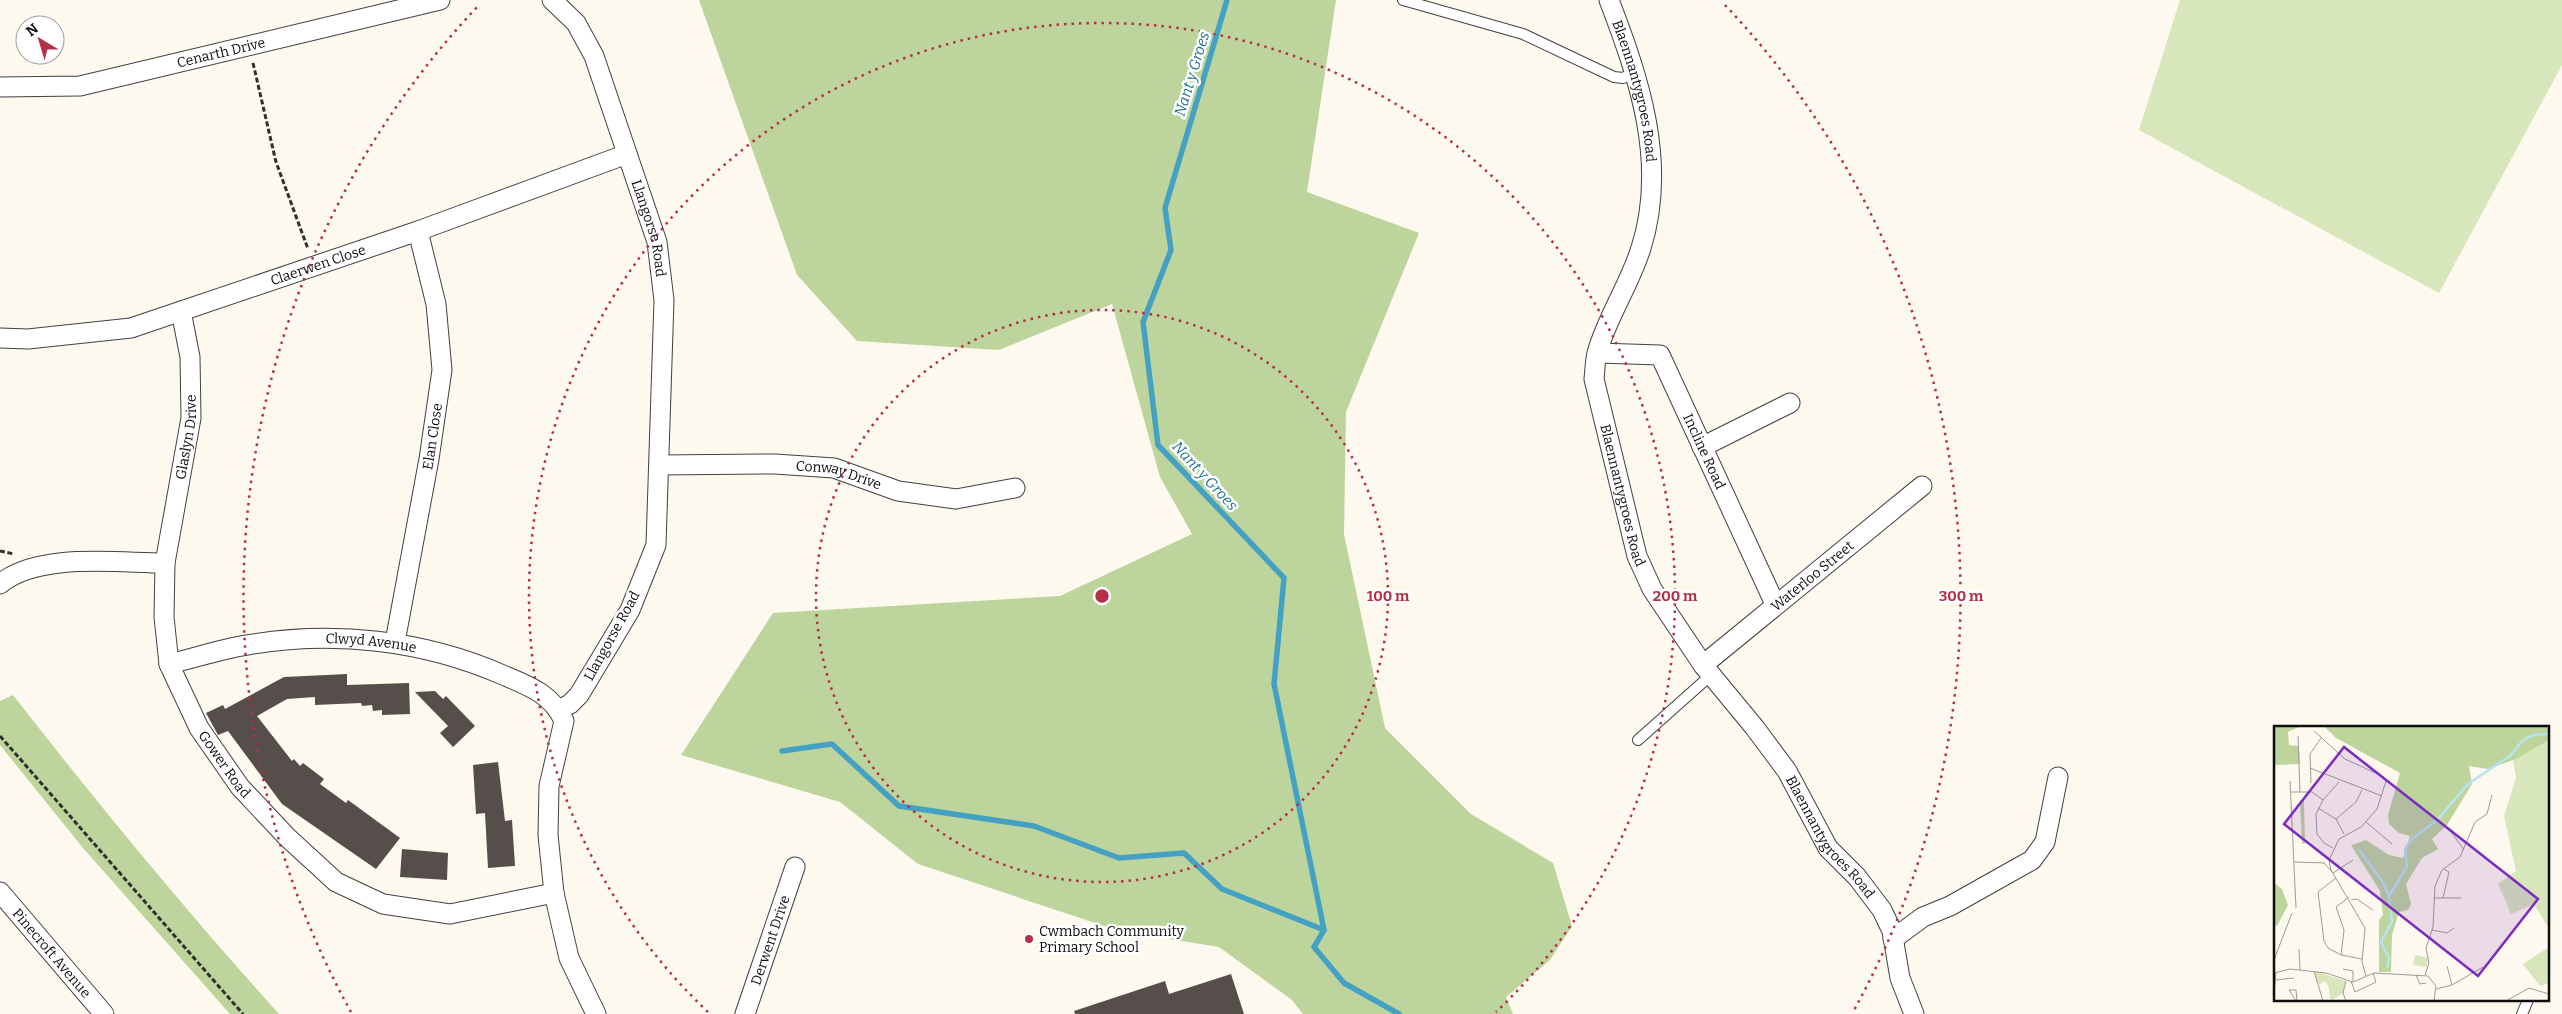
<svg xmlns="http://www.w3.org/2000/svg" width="2562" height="1014" font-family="Bitter,serif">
	<rect width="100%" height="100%" fill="#fef9ef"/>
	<path fill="#d7e6bb" d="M2180,0H2562V65L2439,293L2139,130Z"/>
	<g fill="#bdd59c">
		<path d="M699,0H1336L1307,192L1419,233L1346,412L1344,534L1385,728L1471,814L1553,863L1572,926L1550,960L1506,997L1513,1014H1303L1292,1000L1219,947L1119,931L918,864L840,802L681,755L773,613L1060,596L1192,534L1160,477L1112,304L999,350L857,341L797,275Z"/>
		<path d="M13,695C98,804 186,911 279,1014H230L83,848L0,745V701Z"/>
	</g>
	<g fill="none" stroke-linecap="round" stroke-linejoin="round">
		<g stroke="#44a1c3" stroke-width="5.5">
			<path d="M1227,0L1165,208L1171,250L1143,322L1158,445L1284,578L1274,684L1324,930"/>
			<path d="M782,751L832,744L899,806L1034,826L1119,858L1184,853L1222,889L1324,930L1314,947L1344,983L1399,1014"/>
		</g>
	</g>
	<g fill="#554e4b">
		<path d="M347,674V685L409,683L410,714L382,715V710L373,711L372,705L362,706L361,703L315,705V697L287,699L257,716L292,761L294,759L300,766L303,763L324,779L320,784L346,803L348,800L400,838L376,869L282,804L228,731L218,735L206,713L223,705L225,709L284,677Z"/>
		<path d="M435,691L443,699L446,696L475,726L453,747L440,733L448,726L415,692Z"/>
		<path d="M498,762L505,821L512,820L515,866L488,868L485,813L476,814L473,765Z"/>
		<path d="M402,849L448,853L447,880L400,877Z"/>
		<path d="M1231,974L1244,1014H1075L1074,1011L1165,981L1169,994Z"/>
	</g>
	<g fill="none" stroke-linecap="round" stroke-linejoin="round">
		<g stroke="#414141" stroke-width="12">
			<g id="service">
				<path d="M1403,0L1523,34L1614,77L1623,78L1635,72"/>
				<path d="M1638,740L1711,675"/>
				<path d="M2522,1014L2528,1000"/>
			</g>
		</g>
		<g stroke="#414141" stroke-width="21">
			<g id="minor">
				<path id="s1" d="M552,0L576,23L594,56L657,242L664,300L656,545L630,610L579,695L570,704L559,710"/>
				<path id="s2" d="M1609,0C1639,78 1668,163 1641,248C1630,284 1607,317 1597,353C1595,361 1595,371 1594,379L1637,556L1652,589L1703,665L1755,728L1787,771L1828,848L1857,877L1882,910L1892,931L1900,978L1914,1014"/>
				<path id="s3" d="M0,87L80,86L440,0"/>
				<path id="s4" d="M0,338L28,339L131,328L418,231L627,154"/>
				<path id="s5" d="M1598,353L1660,355L1775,604"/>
				<path d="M1702,447L1790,403"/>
				<path id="s6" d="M659,465L775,464L834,468L898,491L956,499L1015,488"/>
				<path id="s7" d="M165,563L191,418L190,357L181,311"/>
				<path id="s8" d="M0,584C38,552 117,563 165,563L164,617L169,664L199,728L240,787L287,837L336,882L383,904L450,914L554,893"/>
				<path id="s9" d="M395,642L429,459L442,370L436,304L418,231"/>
				<path id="s10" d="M169,664C195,658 221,649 247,645C333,630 423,640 503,675C529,686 552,694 564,721L549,786L548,835L554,893L569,958L596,1014"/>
				<path id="s11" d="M1703,665L1922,486"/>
				<path id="s12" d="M0,892L104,1014"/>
				<path d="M1893,939L1923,917L1950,906L2032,860L2045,842L2058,777"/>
				<path id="s13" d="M745,1014L795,867"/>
			</g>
		</g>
		<g stroke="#303030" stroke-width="3" stroke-dasharray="5 2.5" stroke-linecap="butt">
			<path d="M253,63L276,162L308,249"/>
			<path d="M0,551L14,554"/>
			<path d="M0,736L243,1014"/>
		</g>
		<use href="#service" stroke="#fff" stroke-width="10"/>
		<use href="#minor" stroke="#fff" stroke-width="19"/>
	</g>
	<g fill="none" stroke="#b33047" stroke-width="2.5" stroke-dasharray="2.5 5">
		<circle cx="1102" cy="596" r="286"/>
		<path d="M708 1012A573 573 0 1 1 1496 1012"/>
		<path d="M351 1012A859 859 0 0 1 479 5M1725 5A859 859 0 0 1 1853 1012"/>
	</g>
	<circle fill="#b33047" stroke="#fff" stroke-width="2" cx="1029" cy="939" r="5"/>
	<g text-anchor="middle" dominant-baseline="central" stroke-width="5" stroke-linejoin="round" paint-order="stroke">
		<g font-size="14" fill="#0e0e0e" stroke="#fff">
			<text stroke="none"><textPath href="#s3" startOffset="225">Cenarth Drive</textPath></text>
			<text stroke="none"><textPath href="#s2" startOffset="95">Blaennantygroes Road</textPath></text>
			<text stroke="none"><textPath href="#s1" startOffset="252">Llangorse Road</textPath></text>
			<text stroke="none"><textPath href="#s4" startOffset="329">Claerwen Close</textPath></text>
			<text stroke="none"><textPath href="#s7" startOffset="128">Glaslyn Drive</textPath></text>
			<text stroke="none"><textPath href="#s9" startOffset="209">Elan Close</textPath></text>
			<text stroke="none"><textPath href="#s5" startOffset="168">Incline Road</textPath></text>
			<text stroke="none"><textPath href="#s6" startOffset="181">Conway Drive</textPath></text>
			<text stroke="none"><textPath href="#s2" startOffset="515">Blaennantygroes Road</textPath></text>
			<text stroke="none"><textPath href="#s11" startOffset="141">Waterloo Street</textPath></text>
			<text transform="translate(612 636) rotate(-61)">Llangorse Road</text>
			<text stroke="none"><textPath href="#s10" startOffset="205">Clwyd Avenue</textPath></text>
			<text stroke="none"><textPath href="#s8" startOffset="386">Gower Road</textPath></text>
			<text stroke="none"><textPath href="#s2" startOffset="920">Blaennantygroes Road</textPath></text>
			<text stroke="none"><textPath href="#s13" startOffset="78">Derwent Drive</textPath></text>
			<text stroke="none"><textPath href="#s12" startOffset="80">Pinecroft Avenue</textPath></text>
		</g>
		<g font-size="14" fill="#0e0e0e" stroke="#fff" text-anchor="start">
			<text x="1039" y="931">Cwmbach Community<tspan x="1039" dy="16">Primary School</tspan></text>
		</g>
		<g font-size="15" font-style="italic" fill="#207296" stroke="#fff">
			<text transform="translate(1192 74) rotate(-73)">Nant y Groes</text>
			<text transform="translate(1205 476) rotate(47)">Nant y Groes</text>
		</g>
	</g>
	<g transform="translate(2274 726)">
		<rect width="275" height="275" fill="#fef9ef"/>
		<path d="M275,14V203L260,178L237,188L224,158L242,145L230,90L242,52L239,34ZM275,221V257L266,260L249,238ZM141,229L154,232L153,241L139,239ZM40,245L72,255L69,267L57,275L54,259L51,255L45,258Z" fill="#d7e6bb"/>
		<path d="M0,0H27L14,6L15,19L25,20L26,38L0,39ZM50,0H275V14L242,33L214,43L195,40L198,58L173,99L158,113L164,123L148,132L132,158L137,178L134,184L125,186L118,209L117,246H105V194L109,189L106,165L77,119L92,114L115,129L129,132L136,110L125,107L115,98L114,89L126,47L62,12ZM26,74L30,75L31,117L28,118ZM0,157L8,163L14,179L3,200L0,199Z" fill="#bdd59c"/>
		<path fill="none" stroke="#b8e3f1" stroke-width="2.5" d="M85,124L109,156L115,170L118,195L107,216L115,232L113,242M115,170L133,141L131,123L138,113L163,94L194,58L237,29L248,15L259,9L275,8"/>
		<path fill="none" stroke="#9e9b95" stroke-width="1" d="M40,5L71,33L108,50L112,55L103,83L87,101L65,113L55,134L57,144L91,202L88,236L92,250M24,10L26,66M36,42L108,70M16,55L22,182M37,57L36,28L47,12M16,66H38L49,74L42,88L43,108L50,117L59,122M49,74L65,56M44,82L62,93L70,108M62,93L82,76L88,64M92,96L118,118M175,103L190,124M20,136L51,137M50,137L59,147L79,134M62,152L44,166L50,215L54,222L67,229L88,233M160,172H187M169,172L175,146L170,143M77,174L83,173L99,184M158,204L173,207L180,202M25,223L26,244M67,229L70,204L62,181L75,171M0,234L18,187M69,243L79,245V256M40,245L49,275M0,247L16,243L52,247L79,256L100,247L154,250L162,260L160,275M142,249L146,258L152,257M151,249L155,237L152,222L159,201L161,160L168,144L186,131L201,96L213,88L218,69M1,254L20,252M77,255L81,266L102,256L99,247M178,259L209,241M162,263L178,259L173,240M0,267L2,246M22,275L15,264H22L23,275M72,275L69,267L72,255M232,275L255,262L275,268"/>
		<path fill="#7b2cbf" fill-opacity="0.15" stroke="#7b2cbf" stroke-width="2.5" d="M70,21L264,173L204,250L10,98Z"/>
		<rect width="275" height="275" fill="none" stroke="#0e0e0e" stroke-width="2.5"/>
	</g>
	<circle cx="1102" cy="596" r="8" fill="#b33047" stroke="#fff" stroke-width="2.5"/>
	<g font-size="15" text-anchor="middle" font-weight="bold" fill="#b33047" stroke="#fff" stroke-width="5" stroke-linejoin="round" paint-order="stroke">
		<text x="1388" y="601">100 m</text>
		<text x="1675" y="601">200 m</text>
		<text x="1961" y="601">300 m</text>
	</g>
	<g transform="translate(40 40) rotate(322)"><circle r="24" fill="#ffffff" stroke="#9f9f9f"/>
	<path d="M0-4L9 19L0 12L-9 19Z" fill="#b33047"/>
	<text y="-8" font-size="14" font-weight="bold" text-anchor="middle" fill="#0e0e0e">N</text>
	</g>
</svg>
